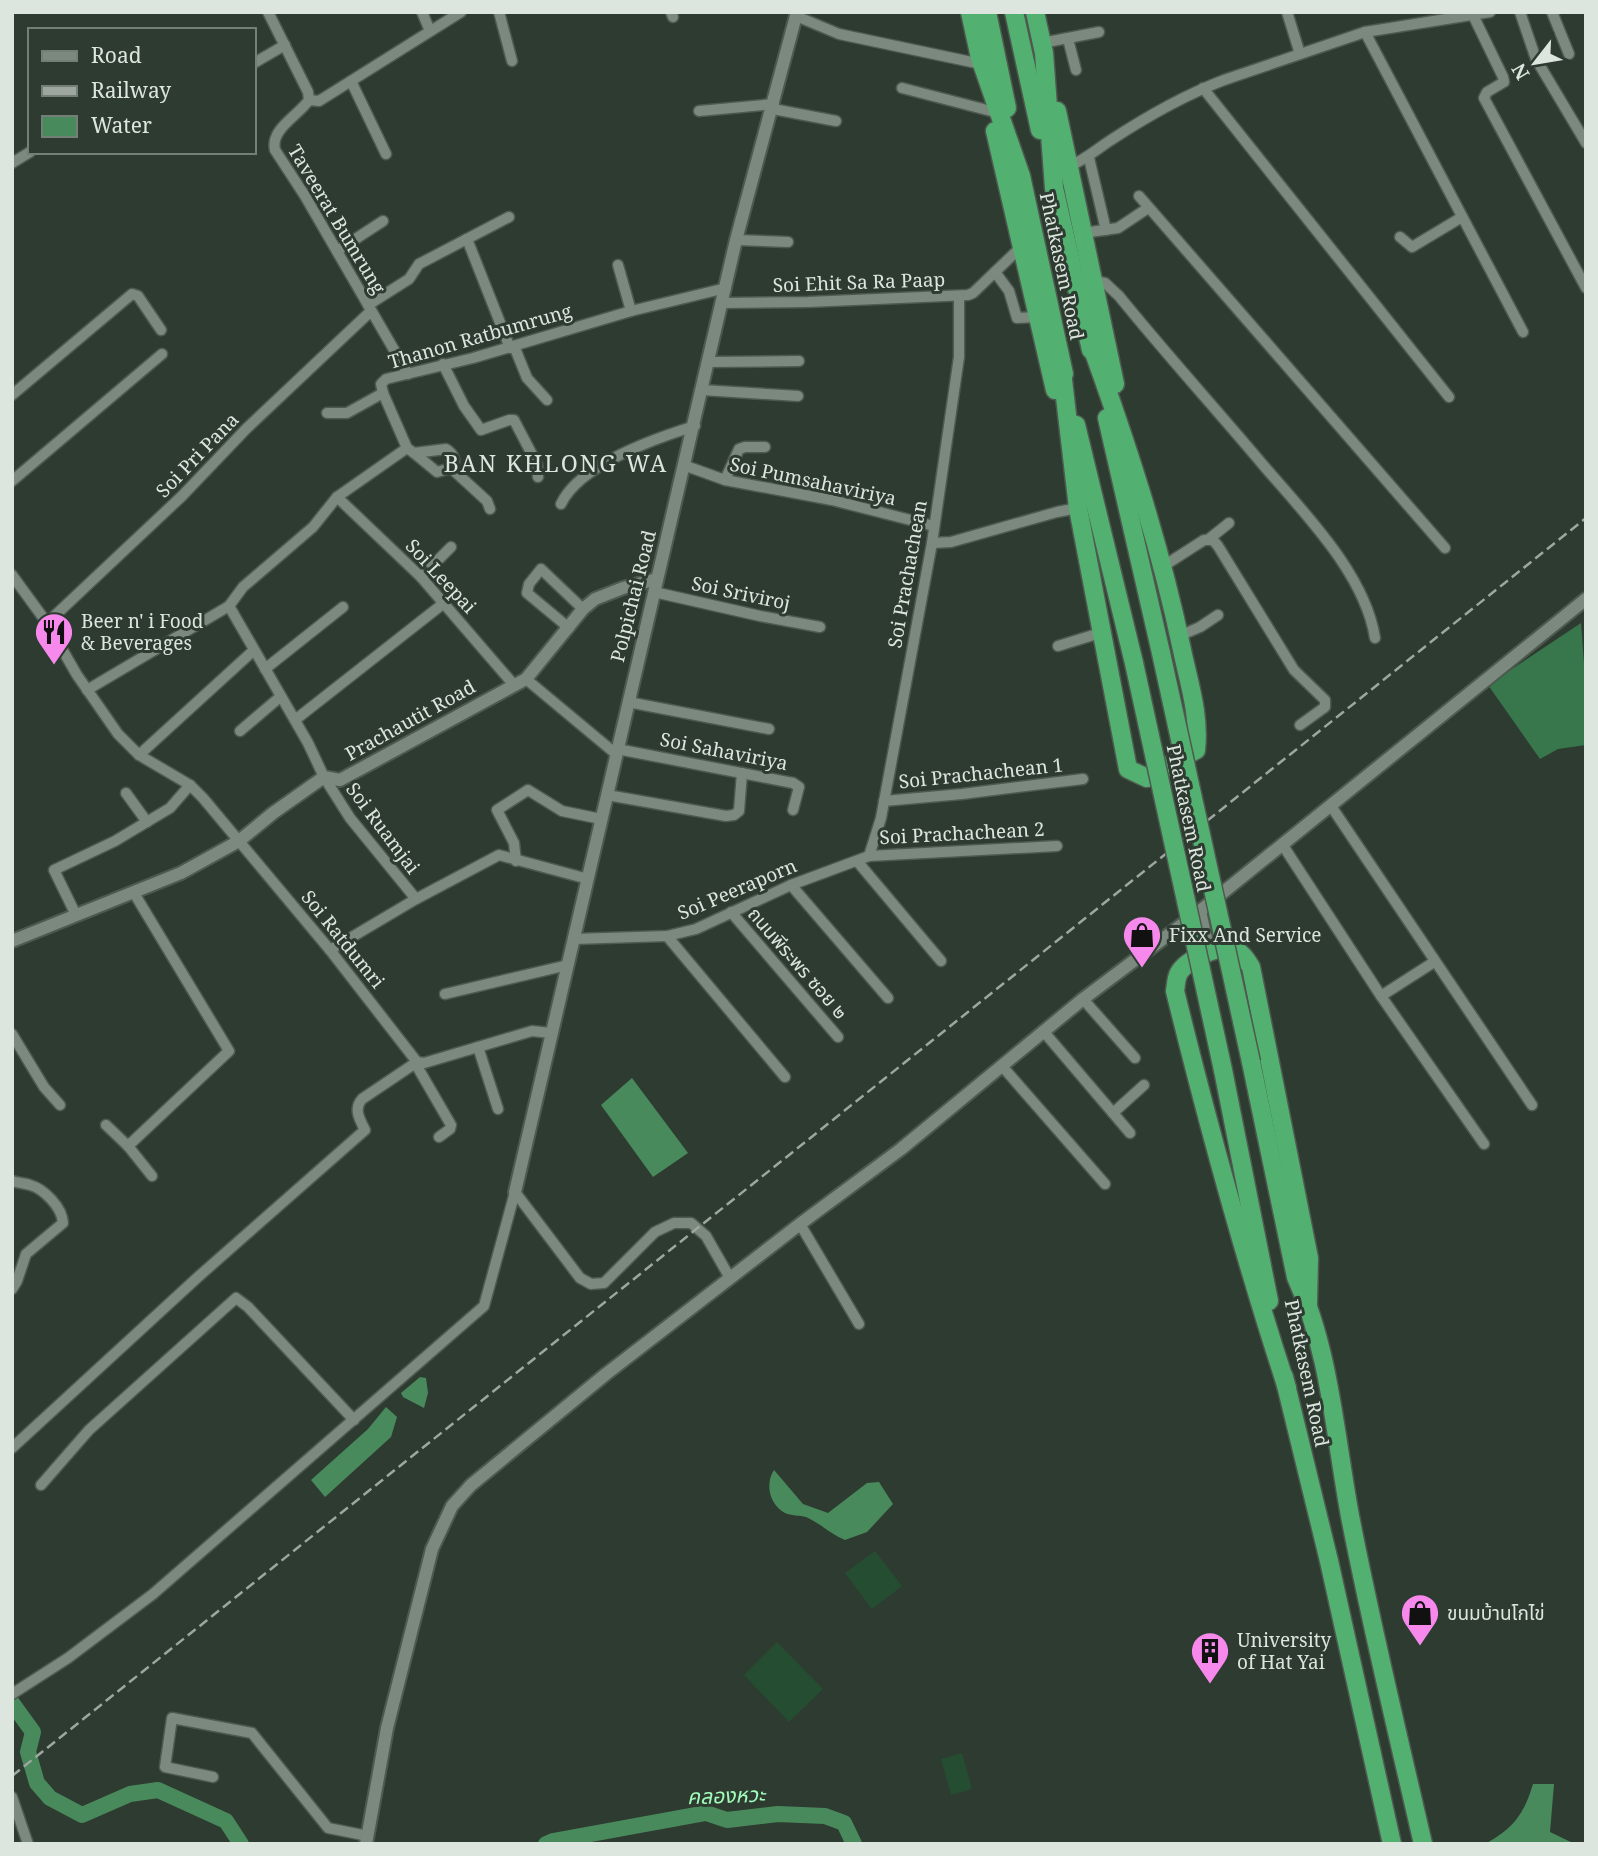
<svg xmlns="http://www.w3.org/2000/svg" width="1598" height="1856" font-family="'Noto Serif','Noto Sans Thai',serif">
	<rect width="100%" height="100%" fill="#2e3b31"/>
	<g fill="#254d31">
		<path d="M875,1551L902,1586L872,1609L845,1573Z"/>
		<path d="M777,1642L823,1689L789,1722L744,1675Z"/>
		<path d="M962,1753L972,1789L951,1795L941,1759Z"/>
	</g>
	<path fill="#37774b" d="M1581,623L1586,691V745L1558,749L1540,759L1488,685Z"/>
	<g fill="#498a5c">
		<path d="M632,1078L688,1153L653,1177L601,1105Z"/>
		<path d="M420,1377L426,1378L428,1393L424,1408L403,1397L401,1393Z"/>
		<path d="M386,1407L397,1417L391,1437L325,1497L311,1480L368,1429Z"/>
		<path d="M774,1470L803,1504L828,1513L867,1483L879,1482L893,1504L867,1532L845,1540C830,1534 820,1523 806,1517C800,1515 791,1516 785,1513C769,1504 765,1484 774,1470Z"/>
		<path d="M1533,1784H1554L1550,1832L1575,1844H1485C1514,1828 1524,1814 1533,1784Z"/>
	</g>
	<g fill="none" stroke-linecap="round" stroke-linejoin="round">
		<g stroke="#498a5c" stroke-width="16">
			<path d="M12,1703L33,1732L28,1752L37,1783L50,1798L82,1815L130,1794L158,1790L226,1821L241,1844"/>
			<path d="M546,1844L553,1841L706,1813L727,1820L778,1814L825,1816L844,1823L854,1844"/>
		</g>
		<g stroke="#4e5950" stroke-width="13">
			<g id="minor">
				<path d="M268,12L308,92L309,100C298,116 270,129 275,150L305,196L408,374"/>
				<path d="M422,12L430,31"/>
				<path d="M499,12L512,61"/>
				<path d="M671,12L673,17"/>
				<path d="M1287,12L1300,54"/>
				<path d="M1520,12L1536,59L1586,143"/>
				<path d="M1552,12L1569,54"/>
				<path d="M1472,13L1503,77L1504,82L1487,92L1484,98L1586,288"/>
				<path d="M796,16L839,34L981,64"/>
				<path d="M1365,32L1523,332"/>
				<path d="M1068,39L1076,70"/>
				<path d="M1042,43L1099,32"/>
				<path d="M254,63L285,45"/>
				<path d="M351,81L386,154"/>
				<path d="M902,88L991,111"/>
				<path d="M1203,88L1449,397"/>
				<path d="M309,100L319,101L461,12"/>
				<path d="M773,109L836,121"/>
				<path d="M699,111L774,104"/>
				<path d="M1089,158L1106,230"/>
				<path d="M12,163L30,152"/>
				<path d="M1070,166C1086,159 1097,149 1111,140C1146,117 1185,95 1224,80L1365,32L1490,12"/>
				<path d="M1139,196L1445,548"/>
				<path d="M1083,233L1118,228L1148,208"/>
				<path d="M1400,237L1412,247L1462,217"/>
				<path d="M467,239L510,348"/>
				<path d="M736,240L788,242"/>
				<path d="M337,251L383,221"/>
				<path d="M618,265L631,311"/>
				<path d="M995,272L1009,291L1017,318L1037,317"/>
				<path d="M1094,281L1105,283L1119,296C1166,354 1216,409 1264,466C1305,514 1365,574 1375,638"/>
				<path d="M722,303L808,302L968,295L973,293L1021,247"/>
				<path d="M368,305L409,279L419,264L509,217"/>
				<path d="M514,346L527,378L547,400"/>
				<path d="M709,362L799,361"/>
				<path d="M443,364L464,406L481,430L509,420H514L537,464L538,477"/>
				<path d="M702,390L798,396"/>
				<path d="M12,395L132,294L138,296L161,330"/>
				<path d="M327,413H347L383,393"/>
				<path d="M407,448L414,453L446,449C454,454 457,461 451,468L487,501L490,509"/>
				<path d="M414,453L437,472L451,468"/>
				<path d="M686,466L725,480L832,500L934,526"/>
				<path d="M725,480L739,449L745,447H765"/>
				<path d="M12,481L162,354"/>
				<path d="M337,497L421,577L514,685"/>
				<path d="M561,504C579,465 656,438 695,426"/>
				<path d="M1209,539L1229,523"/>
				<path d="M932,543L951,542L1057,512L1078,508"/>
				<path d="M1162,567L1204,540H1213L1218,546L1294,670L1325,700V707L1300,725"/>
				<path d="M12,575L47,623L77,675L118,734L139,755L190,785L203,798L330,950L417,1062L418,1068L451,1125L450,1129L439,1137"/>
				<path d="M421,577L451,547"/>
				<path d="M654,592L760,616L820,627"/>
				<path d="M229,606L308,743L324,777L350,818L416,899"/>
				<path d="M47,623L182,496L246,429L371,311"/>
				<path d="M569,628L527,593L529,584L541,569L583,609"/>
				<path d="M1179,636L1200,627L1218,615"/>
				<path d="M1058,646L1100,633"/>
				<path d="M265,669L343,607"/>
				<path d="M526,679L616,754"/>
				<path d="M87,690L229,606L243,587L313,527L337,497L407,448L383,393L381,384L386,379L473,358L631,311L726,288"/>
				<path d="M628,702L769,729"/>
				<path d="M295,720L444,603"/>
				<path d="M240,731L280,697"/>
				<path d="M617,749L793,783L799,787L793,810"/>
				<path d="M139,755L253,651"/>
				<path d="M126,793L147,822"/>
				<path d="M607,795L726,816L734,815L739,811L742,773"/>
				<path d="M884,801L962,794L1083,779"/>
				<path d="M1331,806L1532,1105"/>
				<path d="M1282,844L1381,996L1484,1144"/>
				<path d="M869,856L881,818L932,543L959,357V296"/>
				<path d="M516,861L514,843L497,810L528,790L562,811L601,819"/>
				<path d="M857,861L941,961"/>
				<path d="M791,885L888,998"/>
				<path d="M731,912L838,1037"/>
				<path d="M76,915L54,870L115,841L170,808L190,785"/>
				<path d="M667,936L785,1077"/>
				<path d="M574,939L667,936L696,929L791,885L869,856L1057,846"/>
				<path d="M330,950L416,899L499,855L588,879"/>
				<path d="M445,994L568,965"/>
				<path d="M1381,996L1434,962"/>
				<path d="M1083,999L1135,1058"/>
				<path d="M1044,1032L1130,1133"/>
				<path d="M12,1034L44,1087L60,1105"/>
				<path d="M478,1047L498,1109"/>
				<path d="M1002,1066L1105,1184"/>
				<path d="M1113,1113L1144,1085"/>
				<path d="M106,1125L128,1146L152,1176"/>
				<path d="M128,1146L229,1051L134,893"/>
				<path d="M12,1181C18,1183 24,1183 30,1185C44,1189 62,1207 63,1223L26,1254L17,1281L12,1289"/>
				<path d="M515,1192L580,1278L591,1284L604,1283L655,1232L674,1223H691L706,1236L730,1278"/>
				<path d="M800,1224L859,1324"/>
				<path d="M12,1448L198,1277L365,1130C360,1120 353,1109 362,1099L417,1062L424,1063L532,1031L551,1033"/>
				<path d="M41,1485L89,1430L236,1298L248,1307L354,1420"/>
				<path d="M12,1694L68,1658L153,1594L484,1306L515,1192"/>
				<path d="M213,1777L165,1767L172,1718L252,1733L328,1828L368,1836"/>
				<path d="M12,1797L28,1844"/>
			</g>
		</g>
		<g stroke="#4e5950" stroke-width="16">
			<g id="tertiary">
				<path d="M1200,911L1209,952"/>
				<path d="M12,941L181,873L239,841L273,813L324,777L340,780L526,679L583,609L595,599L623,588L657,579"/>
				<path d="M515,1192L736,240L797,12"/>
				<path d="M366,1844L387,1728L432,1549L452,1506L471,1485L606,1374L800,1224L901,1149L1083,999L1200,911L1586,599"/>
			</g>
		</g>
		<g stroke="#4e5950" stroke-width="21">
			<g id="trunk">
				<path d="M970,12L980,58L1021,176L1064,374"/>
				<path d="M987,12L1007,108"/>
				<path d="M1014,12L1040,130"/>
				<path d="M1035,12L1044,53L1054,188L1091,350"/>
				<path d="M1057,111L1115,384"/>
				<path d="M995,131L1055,390"/>
				<path d="M1061,363L1078,508L1128,769L1147,778L1196,750C1200,716 1189,683 1182,650C1160,544 1126,441 1089,339"/>
				<path d="M1107,418L1161,653"/>
				<path d="M1076,425L1134,663"/>
				<path d="M1251,1062L1296,1277C1330,1351 1335,1436 1350,1516C1371,1625 1398,1735 1423,1844"/>
				<path d="M1223,1070L1269,1301"/>
				<path d="M1284,1377L1329,1561L1392,1844"/>
				<path d="M1287,1388C1244,1257 1208,1125 1175,991C1176,986 1176,979 1178,975C1183,961 1218,945 1231,948C1241,951 1246,959 1251,967L1309,1258L1308,1304"/>
			</g>
		</g>
		<use href="#minor" stroke="#7b897e" stroke-width="10"/>
		<use href="#tertiary" stroke="#7b897e" stroke-width="12"/>
		<use href="#trunk" stroke="#52b171" stroke-width="18"/>
		<path stroke="#9da7a0" stroke-width="2.5" stroke-dasharray="10 5" stroke-linecap="butt" d="M12,1776L1586,518"/>
		<g stroke="#4e5950" stroke-width="21" stroke-linecap="butt">
			<g id="trunk-bridge">
				<path d="M1161,653L1251,1062"/>
				<path d="M1134,663L1223,1070"/>
			</g>
		</g>
		<use href="#trunk-bridge" stroke="#52b171" stroke-width="18"/>
	</g>
	<defs>
		<g id="restaurant-pin" transform="scale(2.0125)"><path d="M0 17L-7.5 6A9.5 9.5 0 1 1 7.5 6Z" fill="#f788ec" stroke="#2e3b31"/><path d="M-5-6h1v4h1v-4h1v4h1v-4h1v5L-1.5 .5V6h-2V.5L-5-1ZM5-6V6H3V1.5H1.5Q1.5-4 5-6Z" fill="#111"/></g>
		<g id="shop-pin" transform="scale(2.0125)"><path d="M0 17L-7.5 6A9.5 9.5 0 1 1 7.5 6Z" fill="#f788ec" stroke="#2e3b31"/><path d="M-5-2.5h2.3a2.7 3.5 0 0 1 5.4 0H5L5.5 6h-11ZM-1.5-2.5h3a1.5 2.3 0 0 0-3 0Z" fill="#111"/></g>
		<g id="building-pin" transform="scale(2.0125)"><path d="M0 17L-7.5 6A9.5 9.5 0 1 1 7.5 6Z" fill="#f788ec" stroke="#2e3b31"/><path d="M-4-6H4V6H1V3H-1V6H-4ZM-2.5-4.3h1.7v1.8h-1.7ZM.8-4.3h1.7v1.8H.8ZM-2.5-1h1.7V.8h-1.7ZM.8-1h1.7V.8H.8Z" fill="#111"/></g>
	</defs>
	<g fill-rule="evenodd">
		<use href="#restaurant-pin" x="54" y="632"/>
		<use href="#shop-pin" x="1142" y="935"/>
		<use href="#shop-pin" x="1420" y="1613"/>
		<use href="#building-pin" x="1210" y="1651"/>
	</g>
	<g text-anchor="middle" dominant-baseline="central" stroke-width="6" stroke-linejoin="round" paint-order="stroke">
		<g font-size="19" fill="#dde5df" stroke="#2e3b31">
			<text transform="translate(337 219) rotate(59)">Taveerat Bumrung</text>
			<text transform="translate(1062 266) rotate(78)">Phatkasem Road</text>
			<text transform="translate(859 282) rotate(-2)">Soi Ehit Sa Ra Paap</text>
			<text transform="translate(480 336) rotate(-16)">Thanon Ratbumrung</text>
			<text transform="translate(197 455) rotate(-46)">Soi Pri Pana</text>
			<text transform="translate(813 481) rotate(12)">Soi Pumsahaviriya</text>
			<text transform="translate(907 574) rotate(-80)">Soi Prachachean</text>
			<text transform="translate(441 576) rotate(47)">Soi Leepai</text>
			<text transform="translate(741 593) rotate(12)">Soi Sriviroj</text>
			<text transform="translate(633 596) rotate(-76)">Polpichai Road</text>
			<text transform="translate(410 720) rotate(-29)">Prachautit Road</text>
			<text transform="translate(724 751) rotate(11)">Soi Sahaviriya</text>
			<text transform="translate(981 773) rotate(-6)">Soi Prachachean 1</text>
			<text transform="translate(1189 818) rotate(78)">Phatkasem Road</text>
			<text transform="translate(383 828) rotate(53)">Soi Ruamjai</text>
			<text transform="translate(962 833) rotate(-3)">Soi Prachachean 2</text>
			<text transform="translate(737 889) rotate(-23)">Soi Peeraporn</text>
			<text transform="translate(343 939) rotate(51)">Soi Ratdumri</text>
			<text transform="translate(798 963) rotate(49)">ถนนพีระพร ซอย ๒</text>
			<text transform="translate(1307 1373) rotate(78)">Phatkasem Road</text>
		</g>
		<g font-size="19" fill="#dde5df" stroke="#2e3b31" text-anchor="start">
			<text x="81" y="621">Beer n' i Food<tspan x="81" dy="22">&amp; Beverages</tspan></text>
			<text x="1169" y="935">Fixx And Service</text>
			<text x="1447" y="1613">ขนมบ้านโกไข่</text>
			<text x="1237" y="1640">University<tspan x="1237" dy="22">of Hat Yai</tspan></text>
		</g>
		<g font-size="21" font-style="italic" fill="#a1fcb9" stroke="#2e3b31">
			<text transform="translate(726 1795) rotate(-2)">คลองหวะ</text>
		</g>
		<g font-size="23" letter-spacing="2" fill="#dde5df" stroke="#2e3b31">
			<text x="556" y="463">BAN KHLONG WA</text>
		</g>
	</g>
	<rect width="1598" height="1856" fill="none" stroke="#dde5df" stroke-width="28"/>
	<rect x="28" y="28" width="228" height="126" fill="#2e3b31" stroke="#747f77" stroke-width="2"/>
	<rect x="42" y="51" width="35" height="10" fill="#7b897e" stroke="#747f77" stroke-width="2"/>
	<text x="91" y="63" font-size="21" fill="#dde5df">Road</text>
	<rect x="42" y="86" width="35" height="10" fill="#9da7a0" stroke="#747f77" stroke-width="2"/>
	<text x="91" y="98" font-size="21" fill="#dde5df">Railway</text>
	<rect x="42" y="116" width="35" height="21" fill="#498a5c" stroke="#747f77" stroke-width="2"/>
	<text x="91" y="133" font-size="21" fill="#dde5df">Water</text>
	<g transform="translate(1535 63) rotate(239)" stroke="#2e3b31" stroke-width="5" paint-order="stroke">
	<path d="M0-5L12 26L0 18L-12 26Z" fill="#dde5df"/>
	<text y="-10" font-size="19" font-weight="bold" text-anchor="middle" fill="#dde5df">N</text>
	</g>
</svg>
